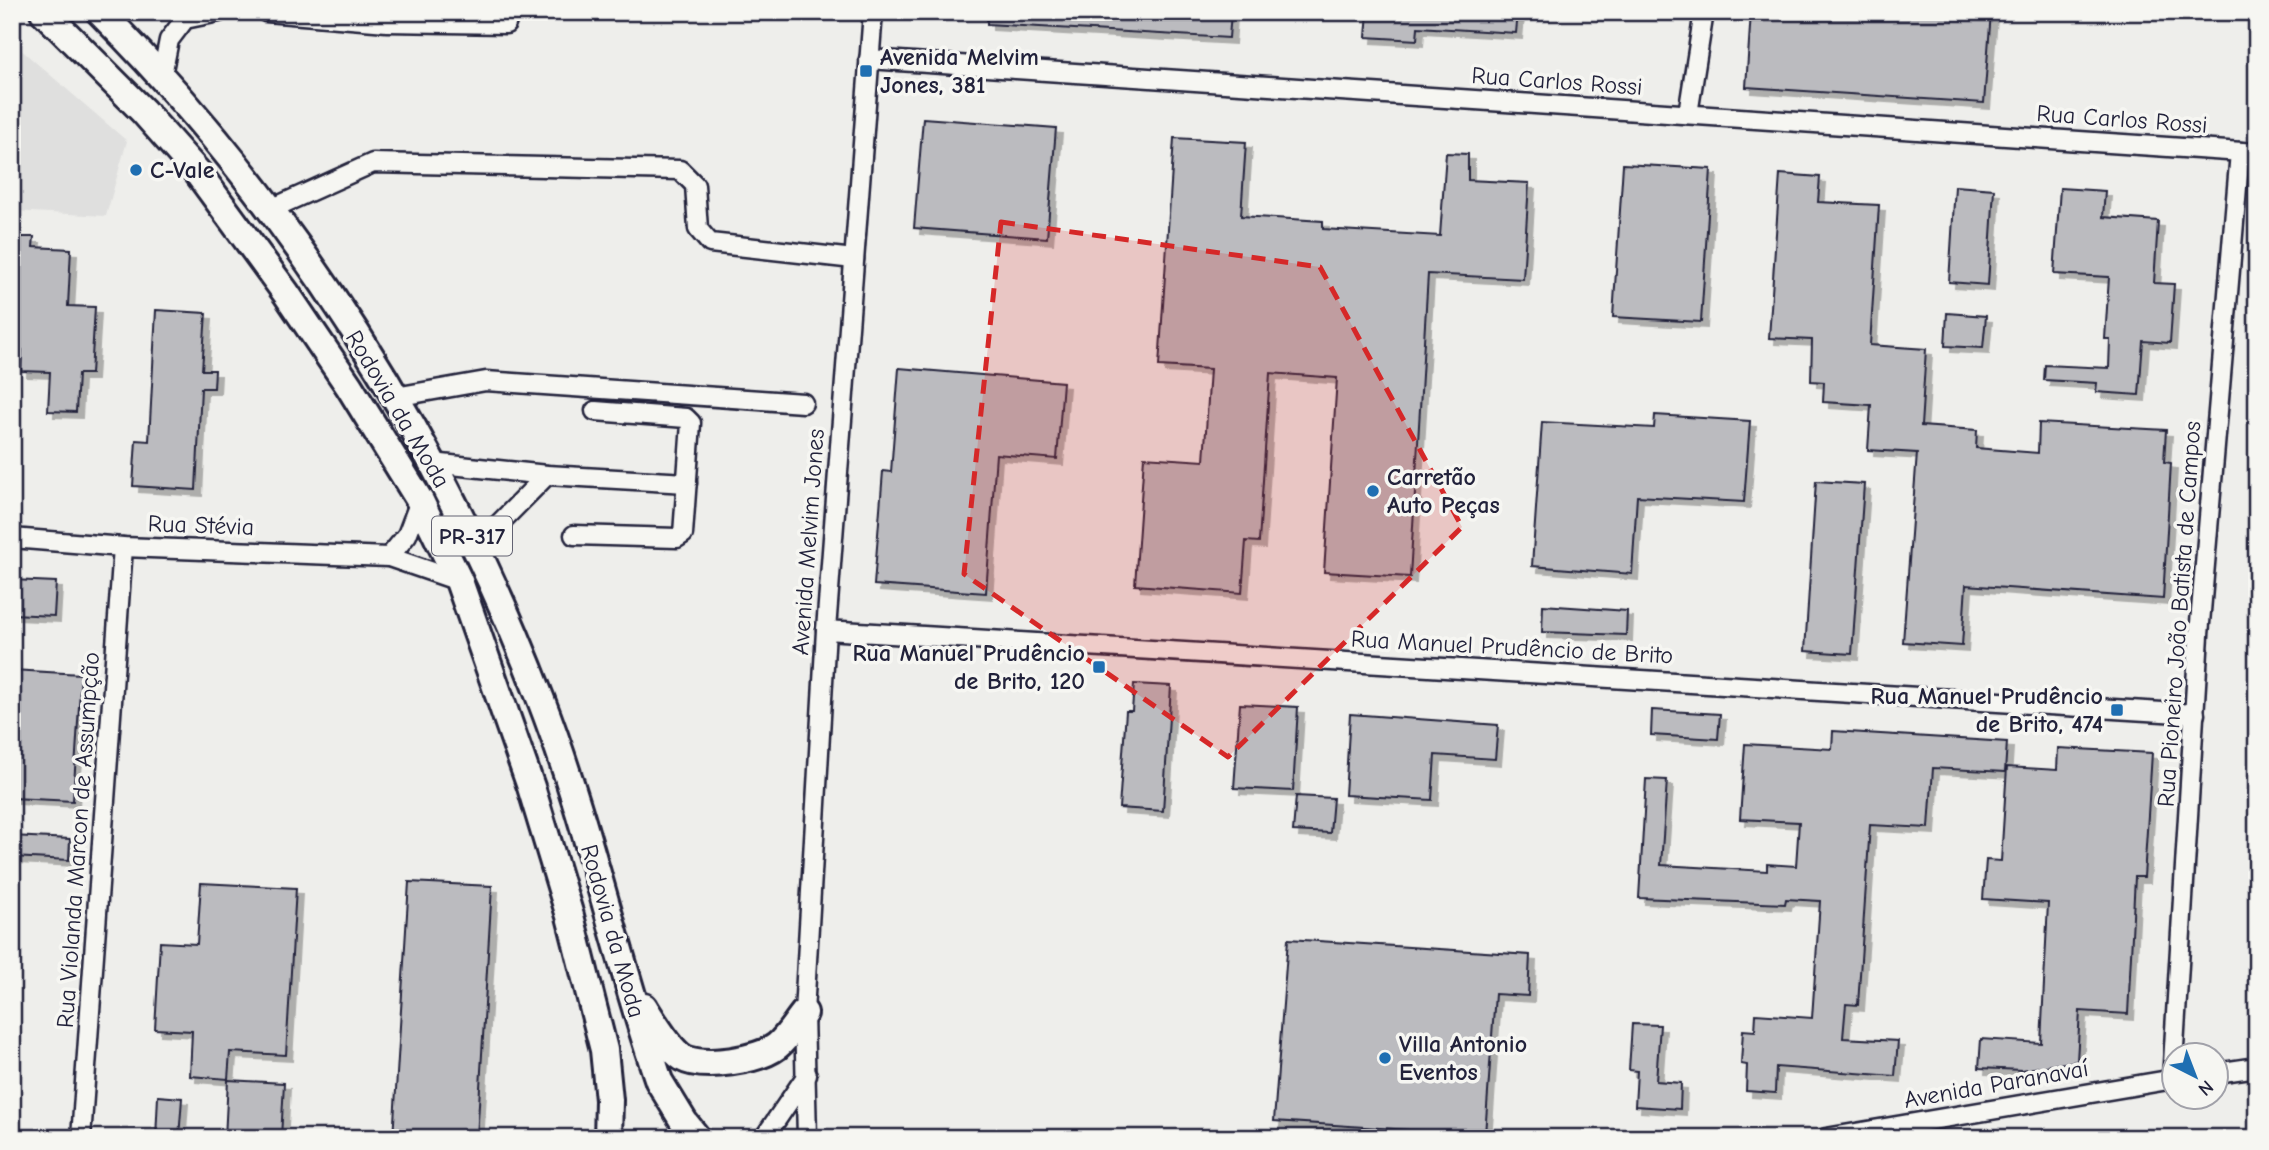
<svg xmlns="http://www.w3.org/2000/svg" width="2269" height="1150" font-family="'Comic Neue',sans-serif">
	<defs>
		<filter id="shadow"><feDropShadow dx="6" dy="6" stdDeviation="0" flood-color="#0004"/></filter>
	</defs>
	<rect width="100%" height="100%" fill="#eeeeeb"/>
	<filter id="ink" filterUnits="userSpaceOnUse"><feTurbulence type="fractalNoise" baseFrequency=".0143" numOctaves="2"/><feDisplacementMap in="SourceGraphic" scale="14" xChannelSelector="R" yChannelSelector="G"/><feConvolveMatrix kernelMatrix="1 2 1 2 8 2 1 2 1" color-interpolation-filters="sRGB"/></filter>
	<g filter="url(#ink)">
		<path fill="#dfdfde" d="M12,42L127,141L106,216L12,211Z"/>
		<g fill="#bbbbbf" stroke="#22223b" stroke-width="2" filter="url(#shadow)">
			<path d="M987,12H1231L1229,38L987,24Z"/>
			<path d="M1368,12H1518L1516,33L1418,27L1417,40L1366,37Z"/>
			<path d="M1751,12H1991L1984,103L1746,87Z"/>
			<path d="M923,118L1056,128L1047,238L914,228Z"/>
			<path d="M1174,138L1246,142L1241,216L1323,221V229L1440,236L1446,153L1468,154V180L1529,183L1523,279L1428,274L1410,577L1324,572L1337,378L1270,373L1259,542L1246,541L1242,593L1135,585L1144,457L1204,461L1210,369L1159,366Z"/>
			<path d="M1623,164L1711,169L1701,322L1613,317Z"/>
			<path d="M1780,174L1820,177L1818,202L1879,205L1870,345L1926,349L1921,426L1977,430L1976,448L2038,453L2039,423L2166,430L2164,462L2171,463L2163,599L1966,585L1962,646L1903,642L1917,453L1868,450L1871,405L1823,402L1824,382L1811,381L1812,340L1769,338Z"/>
			<path d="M1955,186L1994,189L1988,285L1949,282Z"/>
			<path d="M2060,188L2105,191L2103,217L2158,221L2154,283L2174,284L2170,343L2143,341L2139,395L2096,392L2097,383L2044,380L2045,365L2109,368L2110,339H2105L2109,277L2054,274Z"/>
			<path d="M18,237H34L33,247L71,249L68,306L95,307L91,374H78L76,412L48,411L50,372L21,371L22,350L12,349Z"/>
			<path d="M156,310L206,313L202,370H215L214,388H201L196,490L133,486L136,440L149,441Z"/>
			<path d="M1947,313L1986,316L1983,348L1945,346Z"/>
			<path d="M899,368L1063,382L1057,459L996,454L986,593L874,585L883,471L891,472Z"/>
			<path d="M1655,415L1750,421L1744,502L1637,496L1632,574L1532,566L1542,422L1654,428Z"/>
			<path d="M1816,481L1864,484L1852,654L1805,651Z"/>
			<path d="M12,580L56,582L54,616L12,614Z"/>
			<path d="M1543,605L1627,611L1626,635L1542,632Z"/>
			<path d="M12,670L81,674L73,801L12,798Z"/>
			<path d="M1134,684L1171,686L1163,811L1119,808L1126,711H1132Z"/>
			<path d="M1240,704L1298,707L1293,791L1234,788Z"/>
			<path d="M1652,710L1720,714L1718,739L1651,735Z"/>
			<path d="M1350,714L1498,725L1495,759L1435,755L1432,800L1345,795Z"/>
			<path d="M1833,731L2007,742L2005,772L1933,768L1929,828L1870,825L1858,1005L1846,1004L1843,1038L1898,1041L1895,1076L1776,1067L1775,1093L1746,1091L1747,1065L1741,1064L1743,1030L1755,1031L1756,1014L1812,1018L1820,901L1786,899L1785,904L1639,898L1646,779L1667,780L1661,865L1767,871V864L1796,866L1799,822L1740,819L1745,744L1832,749Z"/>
			<path d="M2058,748L2152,753L2144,877H2135L2128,1014L2080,1011L2077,1061L2022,1070L1979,1068L1981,1039L2041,1043L2048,903L1983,899L1986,860L2001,861L2007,767L2057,770Z"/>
			<path d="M1296,796L1333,798L1330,833L1293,831Z"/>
			<path d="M12,836L70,839L69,860L12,857Z"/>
			<path d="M409,882L492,886L477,1138H393Z"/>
			<path d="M201,883L296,888L286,1055L230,1052L228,1079L190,1076L192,1031L155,1029L160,942L197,944Z"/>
			<path d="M1288,939L1530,955L1528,996L1495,994L1485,1135L1274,1121Z"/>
			<path d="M1632,1024L1660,1025L1656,1081L1681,1083L1680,1109L1635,1106L1637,1071L1629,1070Z"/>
			<path d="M228,1080L284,1083L281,1138H225Z"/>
			<path d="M158,1096L182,1098L179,1138H156Z"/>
		</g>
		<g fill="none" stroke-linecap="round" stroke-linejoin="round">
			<g stroke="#22223b" stroke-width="23">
				<g id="minor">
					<path d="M266,12L387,22L506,24L510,12"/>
					<path d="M869,59L2257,153"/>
					<path d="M162,75L169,40L185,19L219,12"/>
					<path d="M1688,114L1704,12"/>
					<path d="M271,209L373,163L680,170L695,185L698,229L710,243L854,259"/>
					<path d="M395,397L486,381L803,403"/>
					<path d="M432,463L547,475L687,483"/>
					<path d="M574,535L677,538L683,534L691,423L686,418L595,411"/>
					<path d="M12,538L123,547L389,557L459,581"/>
					<path d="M477,546L547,475"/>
					<path d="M389,557L407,535L420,501"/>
					<path d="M826,630L2195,714"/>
					<path d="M2216,1073L2257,1067"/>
					<path d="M2172,1080L2199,635L2240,152"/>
					<path d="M81,1138L123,547"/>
					<path d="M764,1138L807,1075"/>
					<path d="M807,1138L804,1013L826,630L873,12"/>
					<path d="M1826,1138L2174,1079"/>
				</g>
			</g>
			<g stroke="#22223b" stroke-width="32">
				<g id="highway">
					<path d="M44,12L143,111L198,173L286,293L349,386L420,501L459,581L531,787L570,916L604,1050L609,1100L608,1138"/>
					<path d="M100,12C292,205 444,446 541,700C589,824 616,956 659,1081L684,1122L697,1138"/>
					<path d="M644,1007C652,1020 670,1050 683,1058C703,1069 759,1060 777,1046C787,1038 796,1023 804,1013"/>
				</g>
			</g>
			<use href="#minor" stroke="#f6f6f2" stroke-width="18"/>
			<use href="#highway" stroke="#f6f6f2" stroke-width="26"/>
		</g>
	</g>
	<path fill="#d62828" fill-opacity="0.2" stroke="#d62828" stroke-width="5" stroke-dasharray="14 9" stroke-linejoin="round" d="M1001,222L1320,267L1462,527L1228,757L964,574Z"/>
	<g fill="#1f6fb2" stroke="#f6f6f2" stroke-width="2.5">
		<rect x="859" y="64" width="14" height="14" rx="3.5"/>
		<circle cx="136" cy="170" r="7"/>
		<circle cx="1373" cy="491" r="7"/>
		<rect x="1092" y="660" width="14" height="14" rx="3.5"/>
		<rect x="2110" y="703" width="14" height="14" rx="3.5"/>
		<circle cx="1385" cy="1058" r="7"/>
	</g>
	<g text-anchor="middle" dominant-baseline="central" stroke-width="7" stroke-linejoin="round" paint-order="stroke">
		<rect fill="#f6f6f2" stroke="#626272" stroke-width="2" x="432" y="516.5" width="80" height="39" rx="5"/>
		<g font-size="23" font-weight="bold" fill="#22223b">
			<text x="472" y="536">PR-317</text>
		</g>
		<g font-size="24" font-weight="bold" fill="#22223b" stroke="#f6f6f2" text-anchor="start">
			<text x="880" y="57">Avenida Melvim<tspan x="880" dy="28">Jones, 381</tspan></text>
			<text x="150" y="170">C-Vale</text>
			<text x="1387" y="477">Carretão<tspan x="1387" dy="28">Auto Peças</tspan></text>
			<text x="1085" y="653" text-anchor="end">Rua Manuel Prudêncio<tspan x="1085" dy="28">de Brito, 120</tspan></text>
			<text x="2103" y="696" text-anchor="end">Rua Manuel Prudêncio<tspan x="2103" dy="28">de Brito, 474</tspan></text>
			<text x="1399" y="1044">Villa Antonio<tspan x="1399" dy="28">Eventos</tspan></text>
		</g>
		<g font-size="24" fill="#22223b" stroke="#f6f6f2">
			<text transform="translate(1557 81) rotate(4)">Rua Carlos Rossi</text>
			<text transform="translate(2122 119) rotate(4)">Rua Carlos Rossi</text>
			<text transform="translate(398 409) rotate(59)">Rodovia da Moda</text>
			<text transform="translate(201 525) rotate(2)">Rua Stévia</text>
			<text transform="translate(808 542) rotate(-86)">Avenida Melvim Jones</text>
			<text transform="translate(2179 614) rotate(-86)">Rua Pioneiro João Batista de Campos</text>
			<text transform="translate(1512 647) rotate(3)">Rua Manuel Prudêncio de Brito</text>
			<text transform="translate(78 840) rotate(-86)">Rua Violanda Marcon de Assumpção</text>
			<text transform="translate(613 931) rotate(74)">Rodovia da Moda</text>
			<text transform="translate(1996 1084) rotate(-10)">Avenida Paranavaí</text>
		</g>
	</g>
	<rect width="2269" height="1150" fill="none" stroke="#f6f6f2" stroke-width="42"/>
	<rect x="21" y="21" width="2227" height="1108" fill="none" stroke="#22223b" stroke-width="2.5" filter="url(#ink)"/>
	<g transform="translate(2195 1076) rotate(138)"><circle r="33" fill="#f6f6f2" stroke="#a1a1a9" stroke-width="2"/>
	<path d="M0-5L12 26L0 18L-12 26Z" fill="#1f6fb2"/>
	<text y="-10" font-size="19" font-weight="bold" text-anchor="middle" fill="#22223b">N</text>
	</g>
</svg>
